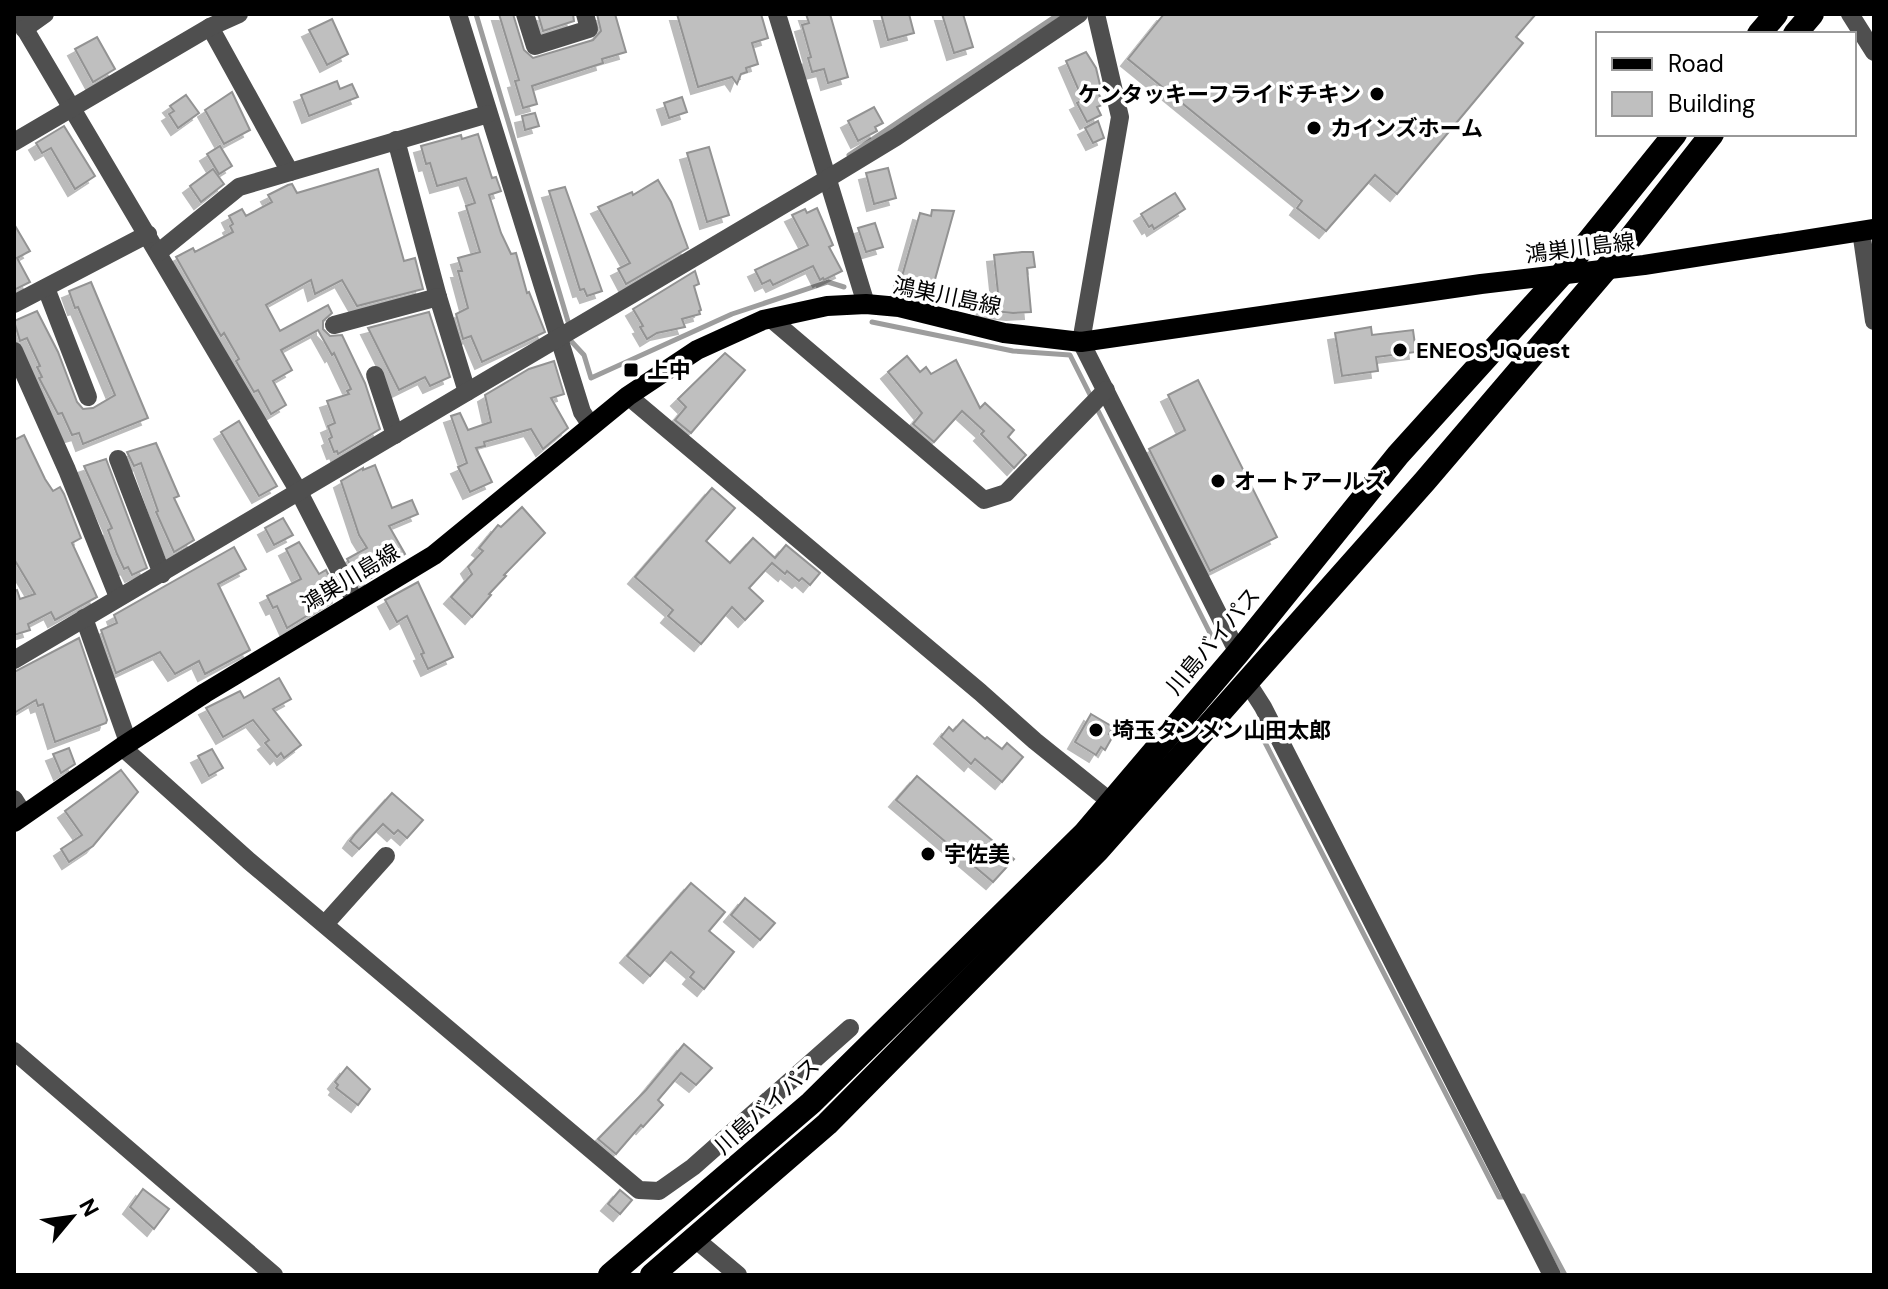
<svg xmlns="http://www.w3.org/2000/svg" width="1888" height="1289" font-family="'DM Sans','Noto Sans JP',sans-serif">
	<defs>
		<filter id="shadow"><feDropShadow dx="-7" dy="7" stdDeviation="0" flood-color="#0004"/></filter>
	</defs>
	<rect width="100%" height="100%" fill="#fff"/>
	<g fill="none" stroke-linecap="round" stroke-linejoin="round">
		<g stroke="#9d9d9d" stroke-width="5">
			<path d="M476,14L570,328"/>
			<path d="M849,155L1059,14"/>
			<path d="M872,322L1013,351L1070,355L1214,641"/>
			<path d="M570,338L571,341L584,355L591,378L732,314L828,282L844,287"/>
			<path d="M1255,723L1499,1197H1507"/>
			<path d="M1517,1196H1523L1565,1275"/>
		</g>
	</g>
	<g fill="#bfbfbf" stroke="#939393" stroke-width="2" filter="url(#shadow)">
		<path d="M499,14H513L524,50L533,58L593,40L601,31L597,14H615L626,52L602,59L603,63L532,86L537,104L523,108L515,81L519,80Z"/>
		<path d="M538,14H573L574,21L543,31Z"/>
		<path d="M677,14H761L768,38L752,43L758,64L746,68L747,72L741,74L737,84L732,77L698,87Z"/>
		<path d="M806,14H830L848,77L828,83L824,69L812,72L808,58L811,57L802,25L809,23Z"/>
		<path d="M881,14H909L914,33L888,40Z"/>
		<path d="M942,14H963L973,47L954,53Z"/>
		<path d="M1164,14H1536L1516,37L1523,43L1397,194L1375,175L1326,231L1297,208L1302,201L1128,59Z"/>
		<path d="M332,19L348,54L327,65L309,30Z"/>
		<path d="M97,37L115,69L93,82L75,49Z"/>
		<path d="M1086,52L1096,68L1100,85L1095,87L1104,104L1097,107L1101,115L1087,122L1077,103L1083,100L1066,61Z"/>
		<path d="M337,81L340,89L352,84L358,97L309,116L301,95Z"/>
		<path d="M232,92L250,130L224,144L205,110Z"/>
		<path d="M186,95L199,113L178,128L169,114L174,111L170,106Z"/>
		<path d="M682,97L687,112L669,118L664,103Z"/>
		<path d="M874,107L883,123L875,127L877,131L858,141L848,121Z"/>
		<path d="M535,113L539,126L525,130L522,116Z"/>
		<path d="M1098,121L1104,138L1093,143L1085,128Z"/>
		<path d="M64,126L95,176L75,189L51,148L42,153L36,143Z"/>
		<path d="M478,134L492,178L496,177L501,191L489,195L501,233L511,254L516,253L527,293L529,292L545,332L482,362L471,336L463,339L456,314L468,308L458,271H462L458,258L480,252L466,206L475,203L466,178L437,186L430,163L426,164L421,146L461,135L462,139Z"/>
		<path d="M220,146L232,166L219,174L207,154Z"/>
		<path d="M709,147L729,215L707,222L687,153Z"/>
		<path d="M888,168L896,198L874,204L866,173Z"/>
		<path d="M213,169L224,184L201,202L190,186Z"/>
		<path d="M378,169L404,261L415,258L423,289L357,306L342,280L315,294L311,280L266,305L280,331L328,305L332,313L323,321V329L330,336L342,335L365,383L380,429L338,454L337,451L334,452L329,439L332,437L328,426L335,423L327,401L349,394L347,391L351,389L334,353L332,355L318,330L281,350L292,370L273,381L286,405L271,414L258,390L254,392L236,361L239,359L224,333L221,336L176,257L193,248L195,252L233,232L230,226L233,224L229,216L242,209L246,216L272,202L268,195L288,185L292,184L297,193Z"/>
		<path d="M658,180L671,202L688,248L626,284L618,269L630,263L598,207L632,192L633,195Z"/>
		<path d="M565,187L602,291L587,296L584,289L580,290L549,191Z"/>
		<path d="M1175,193L1185,209L1154,229L1152,225L1149,227L1141,214Z"/>
		<path d="M817,208L833,245L829,247L842,271L824,280L823,278L820,280L813,266L773,285L770,280L762,284L755,270L808,245L792,215L805,209L807,213Z"/>
		<path d="M932,210L954,211L929,301L897,294L920,213L931,216Z"/>
		<path d="M875,223L883,247L866,252L858,228Z"/>
		<path d="M14,224L30,251L17,258L30,282L14,290Z"/>
		<path d="M1022,252H1033L1035,267L1027,268L1031,312L1013,313L984,310L982,295L998,293L994,255Z"/>
		<path d="M695,271L699,284L694,286L701,310L699,311L700,314L682,319L685,327L657,333L647,339L640,327L643,326L633,309Z"/>
		<path d="M91,282L148,418L83,444L79,433L72,435L62,413L58,414L39,378L42,377L37,367L40,366L27,338L20,341L14,321L37,311L58,352L77,402L83,409L93,408L115,395L78,307L75,308L69,291Z"/>
		<path d="M429,312L450,377L430,386L425,377L399,390L368,328Z"/>
		<path d="M1371,327L1372,335L1413,330L1416,352L1376,357L1378,371L1342,376L1335,333Z"/>
		<path d="M725,353L745,370L691,433L675,420L686,407L678,399Z"/>
		<path d="M907,356L920,372L926,367L931,374L956,360L980,408L985,403L1014,430L1008,437L1026,455L1014,468L981,434L984,431L962,411L934,442L913,424L922,413L888,372Z"/>
		<path d="M554,361L564,394L551,398L568,428L543,449L531,429L484,442L485,446L476,448L492,482L470,492L458,467L467,463L451,416L460,413L468,430L491,422L485,395L529,369Z"/>
		<path d="M1198,380L1277,537L1210,571L1149,449L1185,430L1168,395Z"/>
		<path d="M239,421L277,486L259,496L221,432Z"/>
		<path d="M24,435L45,479L53,491L60,487L64,494L81,538L72,543L97,597L55,620L51,612L28,624L30,630L14,635V591L17,590L20,599L35,594L14,559V440Z"/>
		<path d="M156,443L179,496L174,498L194,540L174,552L156,512L158,511L141,463L134,466L127,452Z"/>
		<path d="M106,459L147,568L132,575L128,567L124,569L117,554L108,530L112,528L84,466Z"/>
		<path d="M375,465L392,508L412,500L418,514L389,526L405,554L369,576L371,578L360,584L347,559L367,548L359,535L341,481L363,468V470Z"/>
		<path d="M712,488L735,508L706,541L730,563L753,538L775,558L786,545L820,573L810,585L802,578L799,581L787,571L785,574L772,563L749,588L763,601L745,620L732,607L701,644L668,616L673,610L635,577Z"/>
		<path d="M522,507L545,533L504,575L506,576L489,594L491,595L472,617L451,597L472,574L468,567L483,551L479,548L498,525L501,527Z"/>
		<path d="M283,518L293,535L274,545L265,528Z"/>
		<path d="M299,542L319,574L326,570L339,596L287,628L277,606L273,608L267,596L301,579L286,549Z"/>
		<path d="M234,547L246,569L218,584L250,650L205,674L199,661L175,674L160,652L116,673L101,630L117,623L114,615Z"/>
		<path d="M418,582L453,657L428,669L421,654L424,653L407,616L397,622L385,600Z"/>
		<path d="M79,638L107,720L106,723L55,742L43,704L38,706L36,700L14,713V672Z"/>
		<path d="M279,678L291,699L273,709L301,745L284,758L281,753L277,757L265,743L269,740L253,720L223,737L206,708L240,691L244,698Z"/>
		<path d="M1091,714L1113,727L1109,734L1113,736L1105,750L1101,747L1096,755L1075,742Z"/>
		<path d="M963,720L985,739L987,737L1002,749L1007,743L1023,757L1002,782L975,759L971,764L941,737L949,727L953,731Z"/>
		<path d="M69,748L75,764L61,773L53,754Z"/>
		<path d="M212,749L223,768L209,776L198,756Z"/>
		<path d="M121,770L138,792L93,846L69,862L61,849L82,835L65,811Z"/>
		<path d="M917,776L1014,859L993,882L896,800Z"/>
		<path d="M392,793L423,820L407,838L398,830L394,834L383,824L359,849L350,841L355,834Z"/>
		<path d="M691,883L725,912L709,931L734,952L704,989L690,977L694,972L671,952L650,976L627,956Z"/>
		<path d="M745,898L775,923L760,940L731,915Z"/>
		<path d="M684,1044L712,1068L696,1085L681,1073L658,1100L663,1105L643,1127L641,1125L616,1154L598,1139L646,1090Z"/>
		<path d="M347,1067L370,1089L358,1105L336,1088L338,1085L335,1082Z"/>
		<path d="M143,1189L169,1209L154,1229L130,1207Z"/>
		<path d="M620,1190L632,1200L620,1214L608,1204Z"/>
	</g>
	<g fill="none" stroke-linecap="round" stroke-linejoin="round">
		<g stroke="#4f4f4f" stroke-width="18">
			<path d="M16,14L299,492L356,603"/>
			<path d="M458,14L582,412L590,424"/>
			<path d="M525,14L535,46L589,29L585,14"/>
			<path d="M777,14L866,304"/>
			<path d="M1096,14L1120,117L1081,342L1238,653"/>
			<path d="M1850,14L1874,52"/>
			<path d="M210,27L290,172"/>
			<path d="M24,29L45,14"/>
			<path d="M396,140L438,297L467,392"/>
			<path d="M14,142L210,27L239,14"/>
			<path d="M1861,231L1874,321"/>
			<path d="M159,252L239,187L488,114"/>
			<path d="M46,288L88,397"/>
			<path d="M14,304L148,234"/>
			<path d="M770,318L984,500L1006,493L1106,390"/>
			<path d="M334,325L438,297"/>
			<path d="M14,351L67,470L118,597"/>
			<path d="M375,375L395,435"/>
			<path d="M628,396L980,692L1035,741L1111,802"/>
			<path d="M118,459L162,574"/>
			<path d="M84,618L128,742"/>
			<path d="M14,660L827,179L896,137L1079,14"/>
			<path d="M1247,682L1263,707L1552,1275"/>
			<path d="M122,747L249,861L639,1190L659,1191L693,1167L850,1028"/>
			<path d="M14,799L24,815"/>
			<path d="M325,924L386,856"/>
			<path d="M14,1051L274,1275"/>
			<path d="M694,1238L738,1275"/>
		</g>
		<path stroke="#000" stroke-width="20" d="M14,822L122,747L205,693L434,555L628,396L697,350L763,320L827,306L866,304L899,307L1004,333L1081,342L1481,284L1644,265L1874,229"/>
		<g stroke="#000" stroke-width="24">
			<path d="M1759,34L1776,14"/>
			<path d="M1795,34L1812,14"/>
			<path d="M610,1275L811,1103L1085,833L1238,653L1398,455L1562,274L1675,134"/>
			<path d="M652,1275L827,1124L1098,850L1425,481L1606,269L1712,134"/>
		</g>
	</g>
	<g fill="#000" stroke="#fff" stroke-width="3">
		<circle cx="1377" cy="94" r="8"/>
		<circle cx="1314" cy="128" r="8"/>
		<circle cx="1400" cy="350" r="8"/>
		<rect x="623" y="362" width="16" height="16" rx="4"/>
		<circle cx="1218" cy="481" r="8"/>
		<circle cx="1096" cy="730" r="8"/>
		<circle cx="928" cy="854" r="8"/>
	</g>
	<g text-anchor="middle" dominant-baseline="central" stroke-width="7" stroke-linejoin="round" paint-order="stroke">
		<g font-size="22" font-weight="bold" fill="#000" stroke="#fff" text-anchor="start">
			<text x="1361" y="94" text-anchor="end">ケンタッキーフライドチキン</text>
			<text x="1330" y="128">カインズホーム</text>
			<text x="1416" y="350">ENEOS JQuest</text>
			<text x="647" y="370">上中</text>
			<text x="1234" y="481">オートアールズ</text>
			<text x="1112" y="730">埼玉タンメン山田太郎</text>
			<text x="944" y="854">宇佐美</text>
		</g>
		<g font-size="22" fill="#000" stroke="#fff">
			<text transform="translate(1580 248) rotate(-7)">鴻巣川島線</text>
			<text transform="translate(947 296) rotate(12)">鴻巣川島線</text>
			<text transform="translate(350 578) rotate(-31)">鴻巣川島線</text>
			<text transform="translate(1213 641) rotate(-50)">川島バイパス</text>
			<text transform="translate(767 1106) rotate(-42)">川島バイパス</text>
		</g>
	</g>
	<rect width="1888" height="1289" fill="none" stroke="#000000" stroke-width="32"/>
	<rect x="1596" y="32" width="260" height="104" fill="#ffffff" stroke="#999999" stroke-width="2"/>
	<rect x="1612" y="58" width="40" height="12" fill="#000000" stroke="#999999" stroke-width="2"/>
	<text x="1668" y="72" font-size="24" fill="#000000">Road</text>
	<rect x="1612" y="92" width="40" height="24" fill="#bfbfbf" stroke="#999999" stroke-width="2"/>
	<text x="1668" y="112" font-size="24" fill="#000000">Building</text>
	<g transform="translate(72 1217) rotate(61)" stroke="#ffffff" stroke-width="6" paint-order="stroke">
	<path d="M0-6L14 30L0 20L-14 30Z" fill="#000000"/>
	<text y="-12" font-size="22" font-weight="bold" text-anchor="middle" fill="#000000">N</text>
	</g>
</svg>
